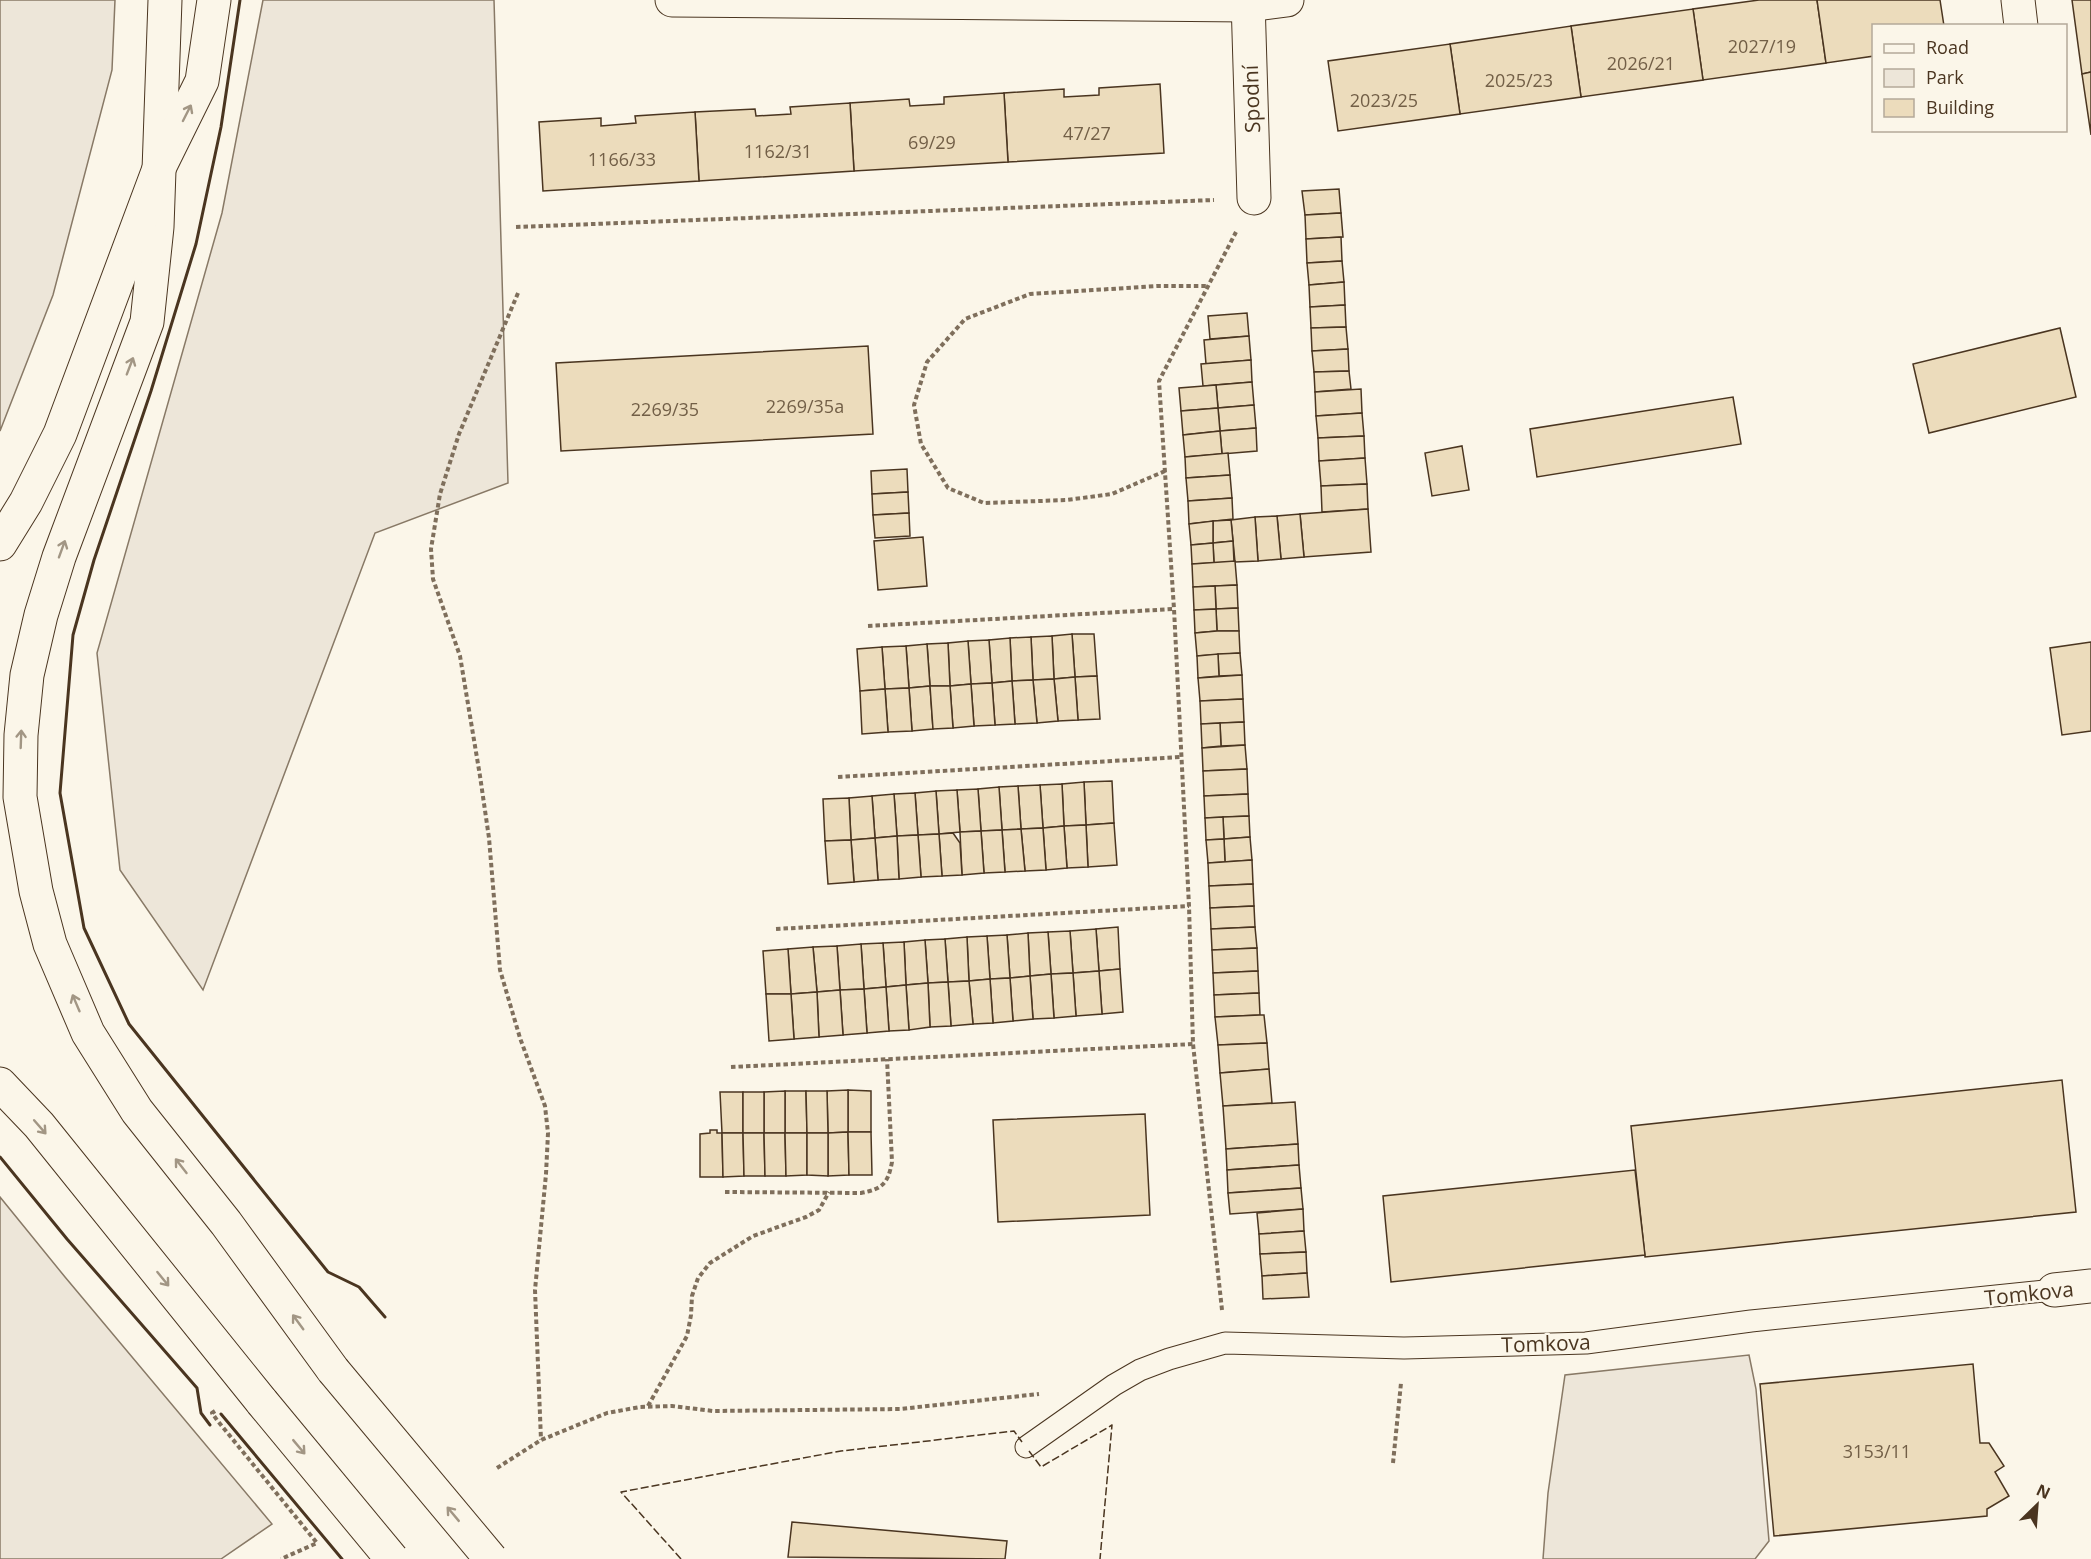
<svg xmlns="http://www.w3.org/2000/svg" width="2091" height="1559" font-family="'Open Sans',sans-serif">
	<rect width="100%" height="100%" fill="#fbf6e9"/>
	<g fill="#ede6d9" stroke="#887966" stroke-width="1.5">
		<path d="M0,0H115L112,70L53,295L0,431Z"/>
		<path d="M263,0H494L508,483L375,533L203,990L120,870L97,653L222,213Z"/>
		<path d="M0,1197L65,1277L272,1524L221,1559H0Z"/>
		<path d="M1749,1355L1756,1389L1769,1541L1755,1559H1543L1548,1493L1565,1375Z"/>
	</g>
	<g fill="#ecdcbc" stroke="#4a3520" stroke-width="1.5">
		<path d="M1759,0H1817L1826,63L1703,80L1693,9Z"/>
		<path d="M1817,0H1940L1944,26H1874V56L1826,63Z"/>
		<path d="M2072,0H2091V72L2082,74Z"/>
		<path d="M1693,9L1703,80L1581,97L1571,26Z"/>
		<path d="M1571,26L1581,97L1460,114L1450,44Z"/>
		<path d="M1450,44L1460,114L1338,131L1328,61Z"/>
		<path d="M2091,72V135L2082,74Z"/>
		<path d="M1160,84L1164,153L1008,162L1004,93L1064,89V97L1099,95V88Z"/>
		<path d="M1004,93L1008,162L854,171L850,103L909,99L910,106L944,104V97Z"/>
		<path d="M850,103L854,171L699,181L695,112L755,109L756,116L791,114L790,107Z"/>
		<path d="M695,112L699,181L543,191L539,122L601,118V126L636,123L635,116Z"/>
		<path d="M1339,189L1341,213L1305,215L1302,191Z"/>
		<path d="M1341,213L1343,237L1306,239L1305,215Z"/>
		<path d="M1341,237L1342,261L1307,263L1306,239Z"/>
		<path d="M1342,261L1344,282L1309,285L1307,263Z"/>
		<path d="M1344,282L1345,305L1310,307L1309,285Z"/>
		<path d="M1345,305L1346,327L1311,328L1310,307Z"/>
		<path d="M1247,313L1249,336L1210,339L1208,316Z"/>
		<path d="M1346,327L1348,349L1312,351L1311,328Z"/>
		<path d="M2060,328L2076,397L1929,433L1913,364Z"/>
		<path d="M1249,336L1251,360L1206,364L1204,340Z"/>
		<path d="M868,346L873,434L561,451L556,363Z"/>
		<path d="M1348,349L1349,371L1314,372L1312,351Z"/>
		<path d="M1251,360L1252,382L1203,386L1201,364Z"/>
		<path d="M1349,371L1351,389L1315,392L1314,372Z"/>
		<path d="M1252,382L1254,405L1218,408L1216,385Z"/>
		<path d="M1216,385L1218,408L1181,411L1179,388Z"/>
		<path d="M1361,389L1362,413L1316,416L1315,392Z"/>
		<path d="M1733,397L1741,444L1537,477L1530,429Z"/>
		<path d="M1254,405L1256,428L1220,431L1218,408Z"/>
		<path d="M1218,408L1220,431L1183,435L1181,411Z"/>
		<path d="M1362,413L1364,436L1318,438L1316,416Z"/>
		<path d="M1256,428L1257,451L1222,454L1220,431Z"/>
		<path d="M1220,431L1222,454L1185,457L1183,435Z"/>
		<path d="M1364,436L1365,458L1319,461L1318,438Z"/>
		<path d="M1462,446L1469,490L1432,496L1425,453Z"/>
		<path d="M1228,453L1230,475L1186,478L1185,457Z"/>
		<path d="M1365,458L1367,484L1321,486L1319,461Z"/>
		<path d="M907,469L908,492L872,494L871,471Z"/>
		<path d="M1230,475L1232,498L1188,501L1186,478Z"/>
		<path d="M1367,484L1368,509L1322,512L1321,486Z"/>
		<path d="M908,492L909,513L873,515L872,494Z"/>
		<path d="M1232,498L1233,519L1189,524L1188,501Z"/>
		<path d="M1368,509L1371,552L1304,557L1300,514Z"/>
		<path d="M909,513L910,536L875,538L873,515Z"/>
		<path d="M1300,514L1304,557L1281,559L1277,516Z"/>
		<path d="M1277,516L1281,559L1258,561L1255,517Z"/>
		<path d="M1255,517L1258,561L1235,562L1231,520Z"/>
		<path d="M1231,520L1233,541L1213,543V521Z"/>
		<path d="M1213,521V543L1191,545L1189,524Z"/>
		<path d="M923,537L927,586L878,590L874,541Z"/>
		<path d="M1233,541L1234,562L1214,563L1213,543Z"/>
		<path d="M1213,543L1214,563L1192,564L1191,545Z"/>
		<path d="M1235,561L1237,585L1193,587L1192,564Z"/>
		<path d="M1237,585L1238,608L1216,609L1215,586Z"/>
		<path d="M1215,586L1216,609L1194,610L1193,587Z"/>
		<path d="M1238,608L1239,631H1217L1216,609Z"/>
		<path d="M1216,609L1217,631L1195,633L1194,610Z"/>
		<path d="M1217,631H1239L1240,653L1197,656L1195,633Z"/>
		<path d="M1072,634H1094L1097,676L1075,677Z"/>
		<path d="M1072,634L1075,677L1054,679L1052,636Z"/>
		<path d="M1052,636L1054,679L1033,680L1031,637Z"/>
		<path d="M1031,637L1033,680L1012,681L1010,638Z"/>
		<path d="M1010,638L1012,681L992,683L989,640Z"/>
		<path d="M989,640L992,683L971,684L968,641Z"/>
		<path d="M968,641L971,684L950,686L948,643Z"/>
		<path d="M2091,642V731L2062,735L2050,648Z"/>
		<path d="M948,643L950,686H930L927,644Z"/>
		<path d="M927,644L930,686L909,688L906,646Z"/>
		<path d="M906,646L909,688L885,689L882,647Z"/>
		<path d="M882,647L885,689L860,691L857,649Z"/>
		<path d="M1240,653L1242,675L1219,676L1218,654Z"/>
		<path d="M1218,654L1219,676L1198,678L1197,656Z"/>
		<path d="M1242,675L1243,699L1200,701L1198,678Z"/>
		<path d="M1097,676L1100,719L1078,720L1075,677Z"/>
		<path d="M1075,677L1078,720L1058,721L1054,679Z"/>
		<path d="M1054,679L1058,721L1037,723L1033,680Z"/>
		<path d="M1033,680L1037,723L1015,724L1012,681Z"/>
		<path d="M1012,681L1015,724L995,725L992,683Z"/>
		<path d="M992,683L995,725L974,726L971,684Z"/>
		<path d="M971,684L974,726L953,728L950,686Z"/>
		<path d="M930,686L933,729L912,731L909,688Z"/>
		<path d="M930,686H950L953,728L933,729Z"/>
		<path d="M909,688L912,731L888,732L885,689Z"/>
		<path d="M885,689L888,732L862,734L860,691Z"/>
		<path d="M1243,699L1244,722L1201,724L1200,701Z"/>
		<path d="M1244,722L1245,745L1221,746L1220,723Z"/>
		<path d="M1220,723L1221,746L1202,748L1201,724Z"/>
		<path d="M1245,745L1247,769L1203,771L1202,748Z"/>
		<path d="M1247,769L1248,794L1204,796L1203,771Z"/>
		<path d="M1112,781L1114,823L1086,825L1084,782Z"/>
		<path d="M1084,782L1086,825L1064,826L1062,784Z"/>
		<path d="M1062,784L1064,826L1043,828L1040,785Z"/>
		<path d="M1040,785L1043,828L1021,829L1018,786Z"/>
		<path d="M1018,786L1021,829L1002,830L999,787Z"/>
		<path d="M999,787L1002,830L981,831L978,789Z"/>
		<path d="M978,789L981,831L960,832L957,790Z"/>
		<path d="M957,790L960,832L939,834L936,791Z"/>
		<path d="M936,791L939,834L918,835L915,793Z"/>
		<path d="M915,793L918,835L897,836L894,794Z"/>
		<path d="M894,794L897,836L875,838L872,796Z"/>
		<path d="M1248,794L1249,816L1205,818L1204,796Z"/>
		<path d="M872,796L875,838L851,840L849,798Z"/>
		<path d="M849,798L851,840L825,841L823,799Z"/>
		<path d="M1249,816L1250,837L1224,839L1223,817Z"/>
		<path d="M1223,817L1224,839L1206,840L1205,818Z"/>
		<path d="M1114,823L1117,865L1088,867L1086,825Z"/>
		<path d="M1086,825L1088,867L1067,868L1064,826Z"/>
		<path d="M1064,826L1067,868L1046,870L1043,828Z"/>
		<path d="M1043,828L1046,870L1025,871L1021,829Z"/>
		<path d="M1021,829L1025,871L1005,872L1002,830Z"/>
		<path d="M1002,830L1005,872L984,873L981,831Z"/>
		<path d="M981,831L984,873L962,875L960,832Z"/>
		<path d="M953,833L960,843L962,875L942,876L939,834Z"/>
		<path d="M939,834L942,876L921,877L918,835Z"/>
		<path d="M918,835L921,877L899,879L897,836Z"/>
		<path d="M897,836L899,879L878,880L875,838Z"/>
		<path d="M1250,837L1252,860L1225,862L1224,839Z"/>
		<path d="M875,838L878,880L854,882L851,840Z"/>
		<path d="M1224,839L1225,862L1208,863L1206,840Z"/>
		<path d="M851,840L854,882L828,884L825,841Z"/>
		<path d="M1252,860L1253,884L1209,886L1208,863Z"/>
		<path d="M1253,884L1254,906L1210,908L1209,886Z"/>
		<path d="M1254,906L1255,927L1211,929L1210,908Z"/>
		<path d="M1118,927L1120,969L1099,971L1096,929Z"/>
		<path d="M1255,927L1257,948L1212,950L1211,929Z"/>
		<path d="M1096,929L1099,971L1073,973L1070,931Z"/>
		<path d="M1070,931L1073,973L1051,974L1048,932Z"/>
		<path d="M1048,932L1051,974L1030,976L1028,933Z"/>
		<path d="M1028,933L1030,976L1010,978L1007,935Z"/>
		<path d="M1007,935L1010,978L990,979L987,936Z"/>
		<path d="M987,936L990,979L969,981L967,937Z"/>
		<path d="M967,937L969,981L948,982L945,939Z"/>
		<path d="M945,939L948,982L928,983L925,940Z"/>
		<path d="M925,940L928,983L906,985L904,942Z"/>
		<path d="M904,942L906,985L886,987L883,943Z"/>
		<path d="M883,943L886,987L864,989L861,944Z"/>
		<path d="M861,944L864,989L840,990L837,946Z"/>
		<path d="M837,946L840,990L817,992L813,947Z"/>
		<path d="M813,947L817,992L791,994L788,949Z"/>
		<path d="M1257,948L1258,971L1213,973L1212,950Z"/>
		<path d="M788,949L791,994H766L763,951Z"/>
		<path d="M1120,969L1123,1012L1102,1014L1099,971Z"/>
		<path d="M1099,971L1102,1014L1076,1016L1073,973Z"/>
		<path d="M1258,971L1259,993L1214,995L1213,973Z"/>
		<path d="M1073,973L1076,1016L1054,1018L1051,974Z"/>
		<path d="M1051,974L1054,1018L1033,1019L1030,976Z"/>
		<path d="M1030,976L1033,1019L1013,1021L1010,978Z"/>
		<path d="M1010,978L1013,1021L993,1023L990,979Z"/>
		<path d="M990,979L993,1023L973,1024L969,981Z"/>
		<path d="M969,981L973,1024L951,1026L948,982Z"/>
		<path d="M948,982L951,1026L930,1027L928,983Z"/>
		<path d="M928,983L930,1027L909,1030L906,985Z"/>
		<path d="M906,985L909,1030L889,1031L886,987Z"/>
		<path d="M886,987L889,1031L867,1033L864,989Z"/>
		<path d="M864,989L867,1033L843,1035L840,990Z"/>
		<path d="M840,990L843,1035L819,1037L817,992Z"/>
		<path d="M817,992L819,1037L794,1039L791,994Z"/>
		<path d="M1259,993L1260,1015L1215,1017L1214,995Z"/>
		<path d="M766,994H791L794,1039L769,1041Z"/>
		<path d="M1260,1015H1264L1267,1043L1218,1045L1215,1017Z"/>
		<path d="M1267,1043L1269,1069L1220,1073L1218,1045Z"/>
		<path d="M1269,1069L1272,1103L1223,1106L1220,1073Z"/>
		<path d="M2062,1080L2076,1212L1645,1257L1631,1126Z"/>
		<path d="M848,1090L871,1091V1132H848Z"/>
		<path d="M848,1090V1132L828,1133L827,1091Z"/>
		<path d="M785,1091H806L807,1133H785Z"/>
		<path d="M785,1091V1133H764V1092Z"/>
		<path d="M806,1091H827L828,1133H807Z"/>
		<path d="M720,1092H743V1133H722Z"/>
		<rect x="743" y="1092" width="21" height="41"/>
		<path d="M1295,1102L1298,1144L1226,1149L1223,1106Z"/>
		<path d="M1145,1114L1150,1215L998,1222L993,1120Z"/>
		<path d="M710,1130H717V1133H722L723,1177H700V1134L710,1133Z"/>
		<path d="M848,1132L849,1175L828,1176V1133Z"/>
		<path d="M848,1132H871L872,1175H849Z"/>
		<path d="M722,1133H743L744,1176L723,1177Z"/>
		<path d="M743,1133H764L765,1176H744Z"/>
		<path d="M764,1133H785L786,1176H765Z"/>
		<path d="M785,1133H807V1175L786,1176Z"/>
		<path d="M807,1133H828V1176L807,1175Z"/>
		<path d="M1298,1144L1299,1165L1227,1170L1226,1149Z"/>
		<path d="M1299,1165L1301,1188L1228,1193L1227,1170Z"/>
		<path d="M1635,1170L1645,1255L1391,1282L1383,1196Z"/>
		<path d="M1301,1188L1303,1209L1230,1214L1228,1193Z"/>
		<path d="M1303,1209L1304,1231L1259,1234L1257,1213Z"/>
		<path d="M1304,1231L1306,1252L1260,1254L1259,1234Z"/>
		<path d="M1306,1252L1307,1273L1262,1276L1260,1254Z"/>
		<path d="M1307,1273L1309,1297L1263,1299L1262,1276Z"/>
		<path d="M1973,1364L1980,1443H1989L2004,1466L1995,1472L2009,1496L1987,1509V1516L1774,1536L1760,1384Z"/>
		<path d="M792,1522L1007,1541L1005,1559L788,1557Z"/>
	</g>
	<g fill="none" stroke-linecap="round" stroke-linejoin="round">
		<g stroke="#4a3520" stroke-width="23">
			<path id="service" d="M1026,1447L1114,1385L1140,1370L1169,1359L1225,1343L1404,1348L1586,1343L1751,1321L2054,1290"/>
		</g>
		<g stroke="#4a3520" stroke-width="35">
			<g id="minor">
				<path d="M672,0L1248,5L1287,0"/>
				<path d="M1248,0L1254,198"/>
				<path d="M2018,0L2021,26"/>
				<path d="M2054,1290L2091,1286"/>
			</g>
		</g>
		<g stroke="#4a3520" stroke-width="35">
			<g id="trunk">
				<path d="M165,0L157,227L147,322L59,557L41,615L27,675L21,735L20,797L36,891L50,944L88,1033L137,1111L226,1223L333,1370"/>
				<path d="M0,544L26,502L60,434L160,166L202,81L214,0"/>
				<path d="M0,1084L39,1125L262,1402"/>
			</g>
		</g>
		<g stroke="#7f6f5c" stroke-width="4" stroke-dasharray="4.5 3" stroke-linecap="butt">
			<path d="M516,227L1214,200"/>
			<path d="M518,293L459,434L440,494L431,549L433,579L460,656L480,776L489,838L500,970L520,1038L545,1106L548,1133L546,1174L535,1290L541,1440"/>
			<path d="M1165,471L1112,494L1067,500L984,503L948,488L921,444L914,405L927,362L965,319L1030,294L1158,286H1208"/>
			<path d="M868,626L1174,609"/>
			<path d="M838,777L1181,757"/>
			<path d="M776,929L1189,906"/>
			<path d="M731,1067L1193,1044"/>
			<path d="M725,1192L861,1193C883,1189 888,1183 892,1162L887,1059"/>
			<path d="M1222,1310L1193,1044L1189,906L1174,609L1159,381L1236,232"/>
			<path d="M648,1406L687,1336L691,1315L692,1296L698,1278L710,1263L753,1236L806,1217L819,1210L829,1192"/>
			<path d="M215,1411L212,1413L217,1420L317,1543L281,1559"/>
			<path d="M1393,1463L1401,1383"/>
			<path d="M497,1468L541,1440L607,1413L640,1407L672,1406L713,1411L900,1409L1039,1394"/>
		</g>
		<use href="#service" stroke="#fbf6e9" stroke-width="21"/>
		<use href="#minor" stroke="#fbf6e9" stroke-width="33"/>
		<use href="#trunk" stroke="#fbf6e9" stroke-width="33"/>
		<g stroke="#4a3520" stroke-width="35" stroke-linecap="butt">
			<g id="trunk-bridge">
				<path d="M333,1370L491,1559"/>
				<path d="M262,1402L392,1559"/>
			</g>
		</g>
		<use href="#trunk-bridge" stroke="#fbf6e9" stroke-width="33"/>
		<g stroke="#4a3520" stroke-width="1.5" stroke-dasharray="8 3" stroke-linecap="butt">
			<path d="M1029,1451L1041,1467L1112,1425L1100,1559"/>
			<path d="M681,1559L621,1492L841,1451L1014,1431L1022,1442"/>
		</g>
		<g stroke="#4a3520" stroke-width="3">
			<path d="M240,0L221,127L196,244L151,391L94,560L73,635L60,793L84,928L129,1024L328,1272L359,1287L385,1317"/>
			<path d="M0,1157L67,1239L197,1388L201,1413L210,1425"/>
			<path d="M221,1414L342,1559"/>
		</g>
	</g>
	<defs><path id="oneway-shaft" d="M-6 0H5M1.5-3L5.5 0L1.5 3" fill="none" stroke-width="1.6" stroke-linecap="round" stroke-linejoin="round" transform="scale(1.5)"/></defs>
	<g stroke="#a29684">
		<use href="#oneway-shaft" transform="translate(187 113) rotate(-63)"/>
		<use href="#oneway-shaft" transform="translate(130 366) rotate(-69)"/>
		<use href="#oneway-shaft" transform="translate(62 549) rotate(-70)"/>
		<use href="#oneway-shaft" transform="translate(21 739) rotate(-88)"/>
		<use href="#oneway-shaft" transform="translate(76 1003) rotate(-113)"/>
		<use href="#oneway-shaft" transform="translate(40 1127) rotate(49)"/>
		<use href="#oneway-shaft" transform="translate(181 1166) rotate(-128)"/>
		<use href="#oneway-shaft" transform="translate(163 1279) rotate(51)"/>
		<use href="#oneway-shaft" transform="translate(298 1322) rotate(-126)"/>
		<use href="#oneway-shaft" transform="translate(299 1447) rotate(50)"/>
		<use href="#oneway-shaft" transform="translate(453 1514) rotate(-130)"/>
	</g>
	<g text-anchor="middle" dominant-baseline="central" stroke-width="4.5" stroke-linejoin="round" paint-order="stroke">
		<g font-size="18" fill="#725f47">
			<text x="1762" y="46">2027/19</text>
			<text x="1641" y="63">2026/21</text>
			<text x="1519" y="80">2025/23</text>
			<text x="1384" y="100">2023/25</text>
			<text x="1087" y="133">47/27</text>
			<text x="932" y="142">69/29</text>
			<text x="778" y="151">1162/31</text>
			<text x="622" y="159">1166/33</text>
			<text x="805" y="406">2269/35a</text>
			<text x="665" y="409">2269/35</text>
			<text x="1877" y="1451">3153/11</text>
		</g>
		<g font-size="21" fill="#4a3520" stroke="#fbf6e9">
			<text transform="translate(1251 99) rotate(-92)">Spodní</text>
			<text transform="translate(2029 1293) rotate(-6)">Tomkova</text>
			<text transform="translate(1546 1343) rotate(-2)">Tomkova</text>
		</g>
	</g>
	<rect x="1872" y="24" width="195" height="108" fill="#fbf6e9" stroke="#b4a999" stroke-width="1.5"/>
	<rect x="1884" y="44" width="30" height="9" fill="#fbf6e9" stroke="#b4a999" stroke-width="1.5"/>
	<text x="1926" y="54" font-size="18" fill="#4a3520">Road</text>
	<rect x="1884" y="69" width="30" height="18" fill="#ede6d9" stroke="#b4a999" stroke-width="1.5"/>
	<text x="1926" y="84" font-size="18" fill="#4a3520">Park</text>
	<rect x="1884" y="99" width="30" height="18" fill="#ecdcbc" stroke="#b4a999" stroke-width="1.5"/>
	<text x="1926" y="114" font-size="18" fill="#4a3520">Building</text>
	<g transform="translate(2037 1505) rotate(25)" stroke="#fbf6e9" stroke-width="4.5" paint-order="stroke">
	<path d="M0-4.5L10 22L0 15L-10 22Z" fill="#4a3520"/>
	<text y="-9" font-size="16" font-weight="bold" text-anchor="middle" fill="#4a3520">N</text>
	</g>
</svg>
